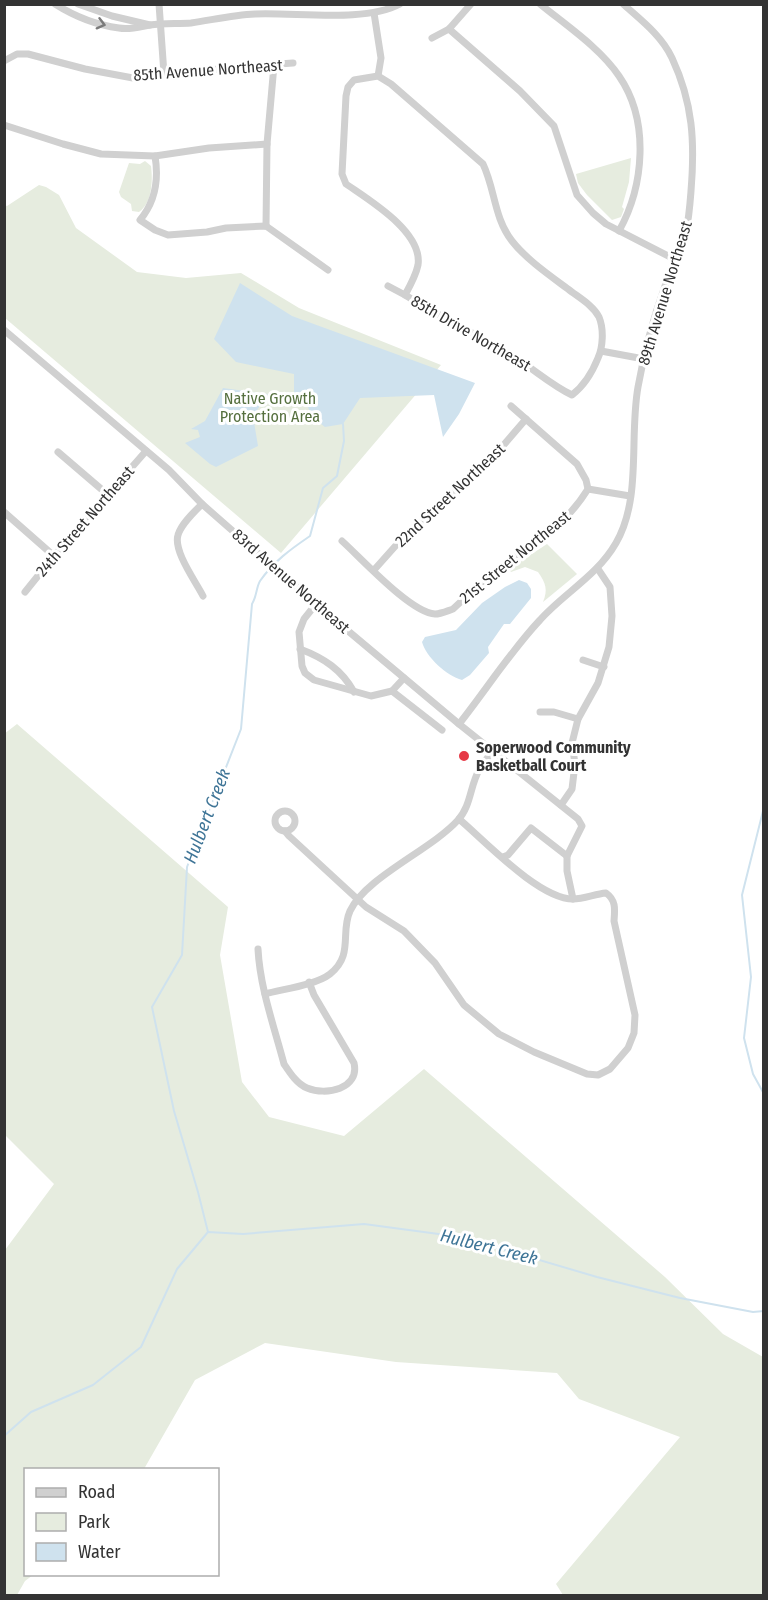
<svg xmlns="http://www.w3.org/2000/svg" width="768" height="1600" font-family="'Fira Sans Condensed',sans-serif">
	<rect width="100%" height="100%" fill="#fff"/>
	<g fill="#e6ecdf">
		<path d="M631,158L629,182L622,207L624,209L621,217L612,220L587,195L578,183L576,174Z"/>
		<path d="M145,161L151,166C153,181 152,203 139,212L132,211L131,204L121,197L119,192L129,163L140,164Z"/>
		<path d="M39,185L46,187L59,195L76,228L137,272L186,278L241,273L299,308L441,365L281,553L5,318L4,205L7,206Z"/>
		<path d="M547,544L577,574L543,602C548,590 546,583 538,572L525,567L511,572L509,569Z"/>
		<path d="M17,724L228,907L220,955L242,1082L269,1117L344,1136L424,1069L665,1277L723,1334L763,1357V1595H563L556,1584L680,1437L579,1399L557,1373L396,1362L265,1343L195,1380L144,1469L26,1470V1574L33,1575L25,1581L17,1595H5V1250L54,1184L5,1135L4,734Z"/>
	</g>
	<g fill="#cfe2ee">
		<path d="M240,283L292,316L475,383L459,414L443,437L434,395L360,398L343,424L325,427L311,416L307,404L294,396V374L236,362L214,339Z"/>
		<path d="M223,388L268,394L253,416L258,446L216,467L210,464L185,443L200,437L198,430L191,429L205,421Z"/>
		<path d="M519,580L527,583L531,589V598L510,624H504L488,647L489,653L470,675L462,680C447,676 426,657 422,642L425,637L456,630L482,603L505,587Z"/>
	</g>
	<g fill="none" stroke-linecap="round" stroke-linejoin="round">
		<g stroke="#cfe2ee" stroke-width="2">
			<path d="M764,807L742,895L751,977L744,1038L753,1074L764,1094"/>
			<path d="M208,1232L198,1192L174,1111L152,1007L182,955L187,867L241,729L252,604C257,596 256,588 260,581C274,561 291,549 310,536L323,488L337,476L344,441L343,424"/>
			<path d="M4,1436L31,1412L93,1385L141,1347L177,1269L208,1232L243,1234L364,1224L461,1237L597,1277L680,1298L753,1312L764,1311"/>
		</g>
		<g stroke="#d0d0d0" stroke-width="7">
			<path d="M55,4C74,16 96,25 119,28C130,30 139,27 150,25C163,23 178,24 191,23C212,20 233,15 255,14C296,12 364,23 400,4"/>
			<path d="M78,4L112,16L150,25"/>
			<path d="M159,4L164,74"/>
			<path d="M540,4C567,26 600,48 619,76C650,121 644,186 619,231"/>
			<path d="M374,13L381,58L378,76L354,80L348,87L346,96L342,174L346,184C369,200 423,232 418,265C416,275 410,286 405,295C441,317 478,335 514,357C534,369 551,385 572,395C585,385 592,373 598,358C603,347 604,329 599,317C593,305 578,297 568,289C549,275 526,259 512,241C494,218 495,189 483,164L391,84L378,76"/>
			<path d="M449,29L520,91L554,126L577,195L593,213L606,224L676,260"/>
			<path d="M432,38L449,29L471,4"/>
			<path d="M4,61L17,54H28L85,69L133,78L238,67L293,63"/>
			<path d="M4,125L63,144L101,154L155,156L209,148L267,144"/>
			<path d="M155,156C159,180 155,202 140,220L155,230L168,235L207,232L226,228L266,226L328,270"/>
			<path d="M266,226L267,144L274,65"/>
			<path d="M388,286L405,295"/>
			<path d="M4,330L169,470L202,504L316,604L459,724L578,819L582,826L567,856V871L573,899"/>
			<path d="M601,351L644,359"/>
			<path d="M511,406L577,464L586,480L588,489L630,496"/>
			<path d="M58,452L107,494"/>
			<path d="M202,504C194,512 181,524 178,535C173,551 196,582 203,596"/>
			<path d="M4,512L54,556"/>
			<path d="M342,541C361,558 411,613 435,614C441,614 447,611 453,609C469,594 485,579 502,566C537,539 563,529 588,489"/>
			<path d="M374,570L407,533L482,470L526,419"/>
			<path d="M25,592L54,556L146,451"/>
			<path d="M316,604L304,619L299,632L302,666L305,673L314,680L371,696L392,691L404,678"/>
			<path d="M300,649C324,658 342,670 354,692"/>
			<path d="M583,660L604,667"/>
			<path d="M392,691L442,730"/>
			<path d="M540,712H554L578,719"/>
			<path d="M459,724C486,690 510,652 540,620C564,593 597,576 616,543C642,498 629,437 638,387C644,353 653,319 665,286C672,268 680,250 686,231C689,218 690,204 691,191C695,142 693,103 672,58C662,36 641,20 623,4"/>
			<path d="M561,805L572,789L575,764L572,743L578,719L598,683L609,647L612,616L610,587L598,569"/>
			<circle cx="285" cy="821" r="10"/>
			<path d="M285,831L289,836L366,907L404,931L435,963L464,1005L499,1034L534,1052L587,1074L598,1075L610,1069L628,1048L634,1033L635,1015L614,921C615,909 616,900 606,893C595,894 584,899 573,899C539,899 485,841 459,819"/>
			<path d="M503,857L508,855L531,828L567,856"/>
			<path d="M258,949C260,988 274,1026 284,1064C290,1073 297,1084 307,1088C326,1096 360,1089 354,1063L314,995L309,982"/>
			<path d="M265,994C283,989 316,985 330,974C354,955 340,933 350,911C366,877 431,850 458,820C471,806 470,786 479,770C483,763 488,757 493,751"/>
		</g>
	</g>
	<defs><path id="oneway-chevron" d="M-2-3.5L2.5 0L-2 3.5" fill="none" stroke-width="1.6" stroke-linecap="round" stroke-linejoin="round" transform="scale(1.5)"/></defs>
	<use stroke="#7a7a7a" href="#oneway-chevron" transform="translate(101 24) rotate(15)"/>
	<circle fill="#e63946" stroke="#fff" stroke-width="2" cx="464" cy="756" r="6"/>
	<g text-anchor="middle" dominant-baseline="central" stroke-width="6" stroke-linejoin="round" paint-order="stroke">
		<g font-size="16" fill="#333" stroke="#fff">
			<text transform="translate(208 70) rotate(-4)">85th Avenue Northeast</text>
			<text transform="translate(665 293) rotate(-73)">89th Avenue Northeast</text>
			<text transform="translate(471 333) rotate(30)">85th Drive Northeast</text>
			<text transform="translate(450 495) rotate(-43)">22nd Street Northeast</text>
			<text transform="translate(85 521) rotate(-49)">24th Street Northeast</text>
			<text transform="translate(515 557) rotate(-39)">21st Street Northeast</text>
			<text transform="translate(291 581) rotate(41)">83rd Avenue Northeast</text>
		</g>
		<g font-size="16" fill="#56703f" stroke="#fff">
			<text x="270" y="398">Native Growth<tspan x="270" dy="18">Protection Area</tspan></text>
		</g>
		<g font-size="16" font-weight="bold" fill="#333" stroke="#fff" text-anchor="start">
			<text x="476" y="747">Soperwood Community<tspan x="476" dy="18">Basketball Court</tspan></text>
		</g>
		<g font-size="18" font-style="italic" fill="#3f7597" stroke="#fff">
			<text transform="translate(207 816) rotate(-69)">Hulbert Creek</text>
			<text transform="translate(489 1247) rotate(14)">Hulbert Creek</text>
		</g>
	</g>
	<rect width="768" height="1600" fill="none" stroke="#333333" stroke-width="12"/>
	<rect x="24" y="1468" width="195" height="108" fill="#ffffff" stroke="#adadad" stroke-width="1.5"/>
	<rect x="36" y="1488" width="30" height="9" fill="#d0d0d0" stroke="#adadad" stroke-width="1.5"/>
	<text x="78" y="1498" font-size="18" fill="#333333">Road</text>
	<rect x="36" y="1513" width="30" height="18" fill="#e6ecdf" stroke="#adadad" stroke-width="1.5"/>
	<text x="78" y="1528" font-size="18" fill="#333333">Park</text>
	<rect x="36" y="1543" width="30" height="18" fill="#cfe2ee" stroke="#adadad" stroke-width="1.5"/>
	<text x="78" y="1558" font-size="18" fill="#333333">Water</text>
</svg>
